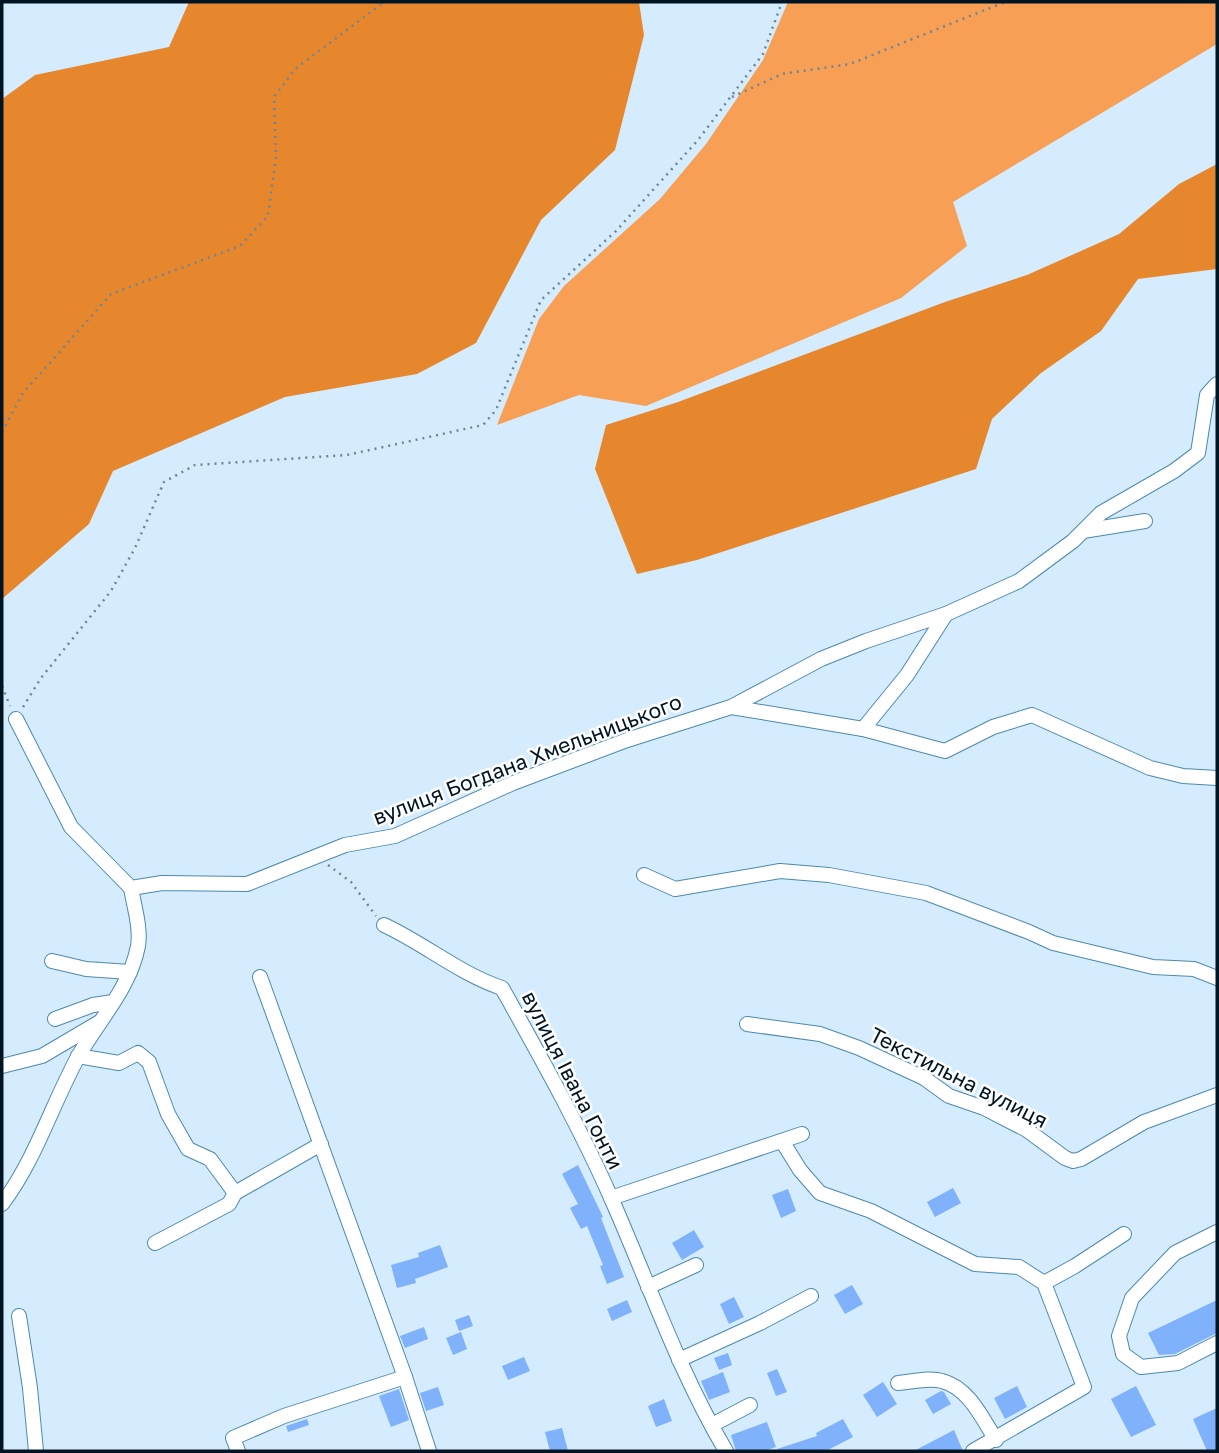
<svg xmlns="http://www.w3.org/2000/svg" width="1219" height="1453" font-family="'Golos Text',sans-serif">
	<rect width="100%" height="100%" fill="#d4ecfd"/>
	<path fill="#f69f55" d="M788,2H1217V44L953,202L967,246L901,298L646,406L579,395L497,425L539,319L564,286L660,199L706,144L763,60Z"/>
	<g fill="#e6872e">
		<path d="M189,2H639L644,35L615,150L541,220L476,343L417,374L285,397L113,471L89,524L2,599V99L35,75L169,47Z"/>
		<path d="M1217,164V269L1138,279L1101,331L1041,373L992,419L976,469L697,560L637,574L595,469L606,425L678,402L945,302L1027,275L1119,234L1179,184Z"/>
	</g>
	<g fill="#80b1fb">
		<path d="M578,1165L603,1217L601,1218L624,1277L607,1284L600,1266L603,1265L587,1226L581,1229L570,1208L578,1204L562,1174Z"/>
		<path d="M953,1188L961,1203L935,1217L927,1202Z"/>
		<path d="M788,1189L796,1211L781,1218L772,1195Z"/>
		<path d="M694,1230L704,1247L682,1260L672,1243Z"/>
		<path d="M440,1245L448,1267L415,1279L416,1283L397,1288L391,1265L419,1257L418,1253Z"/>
		<path d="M852,1285L863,1304L845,1314L834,1295Z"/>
		<path d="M734,1297L744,1317L729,1324L720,1304Z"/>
		<path d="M627,1300L632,1312L612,1321L607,1309Z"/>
		<path d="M1217,1300V1333L1175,1354L1159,1355L1148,1333Z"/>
		<path d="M469,1315L473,1326L459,1331L455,1320Z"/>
		<path d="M424,1327L428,1339L405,1348L400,1336Z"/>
		<path d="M461,1332L467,1349L453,1355L446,1338Z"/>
		<path d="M728,1353L732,1365L719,1370L714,1358Z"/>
		<path d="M524,1357L530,1371L508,1380L502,1366Z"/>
		<path d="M777,1369L787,1392L776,1396L767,1373Z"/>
		<path d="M723,1372L730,1392L709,1400L701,1381Z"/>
		<path d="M883,1382L897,1404L877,1417L863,1395Z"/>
		<path d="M1017,1386L1027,1407L1005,1419L994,1398Z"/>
		<path d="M1136,1386L1156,1425L1131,1437L1111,1399Z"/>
		<path d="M438,1387L444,1405L426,1411L420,1393Z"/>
		<path d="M399,1389L409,1420L391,1427L379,1396Z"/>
		<path d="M941,1391L944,1392L951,1404L933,1414L925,1400Z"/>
		<path d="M664,1399L672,1421L656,1427L648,1406Z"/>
		<path d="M1217,1408V1451H1207L1193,1419Z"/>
		<path d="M307,1419L309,1425L288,1432L286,1426Z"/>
		<path d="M843,1419L853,1437L826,1451H777V1449L817,1436L816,1433Z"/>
		<path d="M767,1422L776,1447L765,1451H736L731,1435Z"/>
		<path d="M562,1428L568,1451H550L545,1432Z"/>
		<path d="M954,1430L963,1451H914Z"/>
	</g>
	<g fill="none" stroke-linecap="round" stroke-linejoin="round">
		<g stroke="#4c89af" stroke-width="16">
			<g id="minor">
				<path d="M1083,531L1145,521"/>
				<path d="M731,707L863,729L945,751L993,727L1032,715L1150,768L1183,776L1217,778"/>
				<path d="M16,719L71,827L131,888L162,883L247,884L345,845L395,836L513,783L627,740L731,707L821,659L866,641L946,614L1019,581L1073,541L1101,513L1174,471L1198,453L1207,395L1217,384"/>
				<path d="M863,729L907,675L946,614"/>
				<path d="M644,875L675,889L780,871L829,875L926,893L1029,932L1053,943L1153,967L1194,969L1217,978"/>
				<path d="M384,925C425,944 460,974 502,988C541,1058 580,1127 612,1200C649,1284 679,1372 726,1451"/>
				<path d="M52,961L86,969L130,972"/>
				<path d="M260,977L405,1377L429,1451"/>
				<path d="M55,1019L93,1005L113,1002"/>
				<path d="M747,1024L820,1034L859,1048L924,1078L949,1096L984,1108L1027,1130L1065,1158L1073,1161L1081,1159L1144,1122L1217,1095"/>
				<path d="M78,1056L119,1063L138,1053L149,1062L168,1114L188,1149L210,1159L235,1193"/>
				<path d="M2,1066L42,1056L98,1023"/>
				<path d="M782,1141L800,1170L820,1193L871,1211L975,1264L1019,1267L1044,1283L1084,1387L973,1451"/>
				<path d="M611,1198L802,1134"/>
				<path d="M2,1204C36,1159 52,1104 79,1055C99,1020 130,988 138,946C141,928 134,906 131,888"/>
				<path d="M1217,1232L1175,1253L1132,1298L1119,1336L1123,1354L1141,1367L1178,1363L1217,1343"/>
				<path d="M155,1243L229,1204L235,1193L321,1144"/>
				<path d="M1044,1283L1075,1266L1124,1234"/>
				<path d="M648,1287L696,1265"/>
				<path d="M19,1316L30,1388L36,1451"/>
				<path d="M679,1360L760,1323L811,1296"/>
				<path d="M898,1383C911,1382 930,1377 942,1381C969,1388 982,1418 996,1440"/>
				<path d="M712,1425L750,1405"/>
				<path d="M238,1451L233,1438L284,1416L405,1377"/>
			</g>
		</g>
		<g stroke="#708696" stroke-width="2.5" stroke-dasharray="2 5" stroke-linecap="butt">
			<path d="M732,97L782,74L850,64L1005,2"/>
			<path d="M2,432L23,393L111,294L240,246L268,216L276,156L274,97L295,69L384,2"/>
			<path d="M2,686L10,706"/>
			<path d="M23,707L41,678L111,591L135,548L164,482L195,465L347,455L483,425L496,410L541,300L616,231L698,140L763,54L782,2"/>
			<path d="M328,865L351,882L376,916"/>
		</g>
		<use href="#minor" stroke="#fff" stroke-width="14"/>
	</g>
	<g text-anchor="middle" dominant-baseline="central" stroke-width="5" stroke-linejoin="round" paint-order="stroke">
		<g font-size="21" fill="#001423" stroke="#fff">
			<text transform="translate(527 759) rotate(-21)">вулиця Богдана Хмельницького</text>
			<text transform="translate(959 1077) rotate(27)">Текстильна вулиця</text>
			<text transform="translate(573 1080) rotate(63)">вулиця Івана Гонти</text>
		</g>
	</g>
	<rect width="1219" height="1453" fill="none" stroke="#001423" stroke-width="7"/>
</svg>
